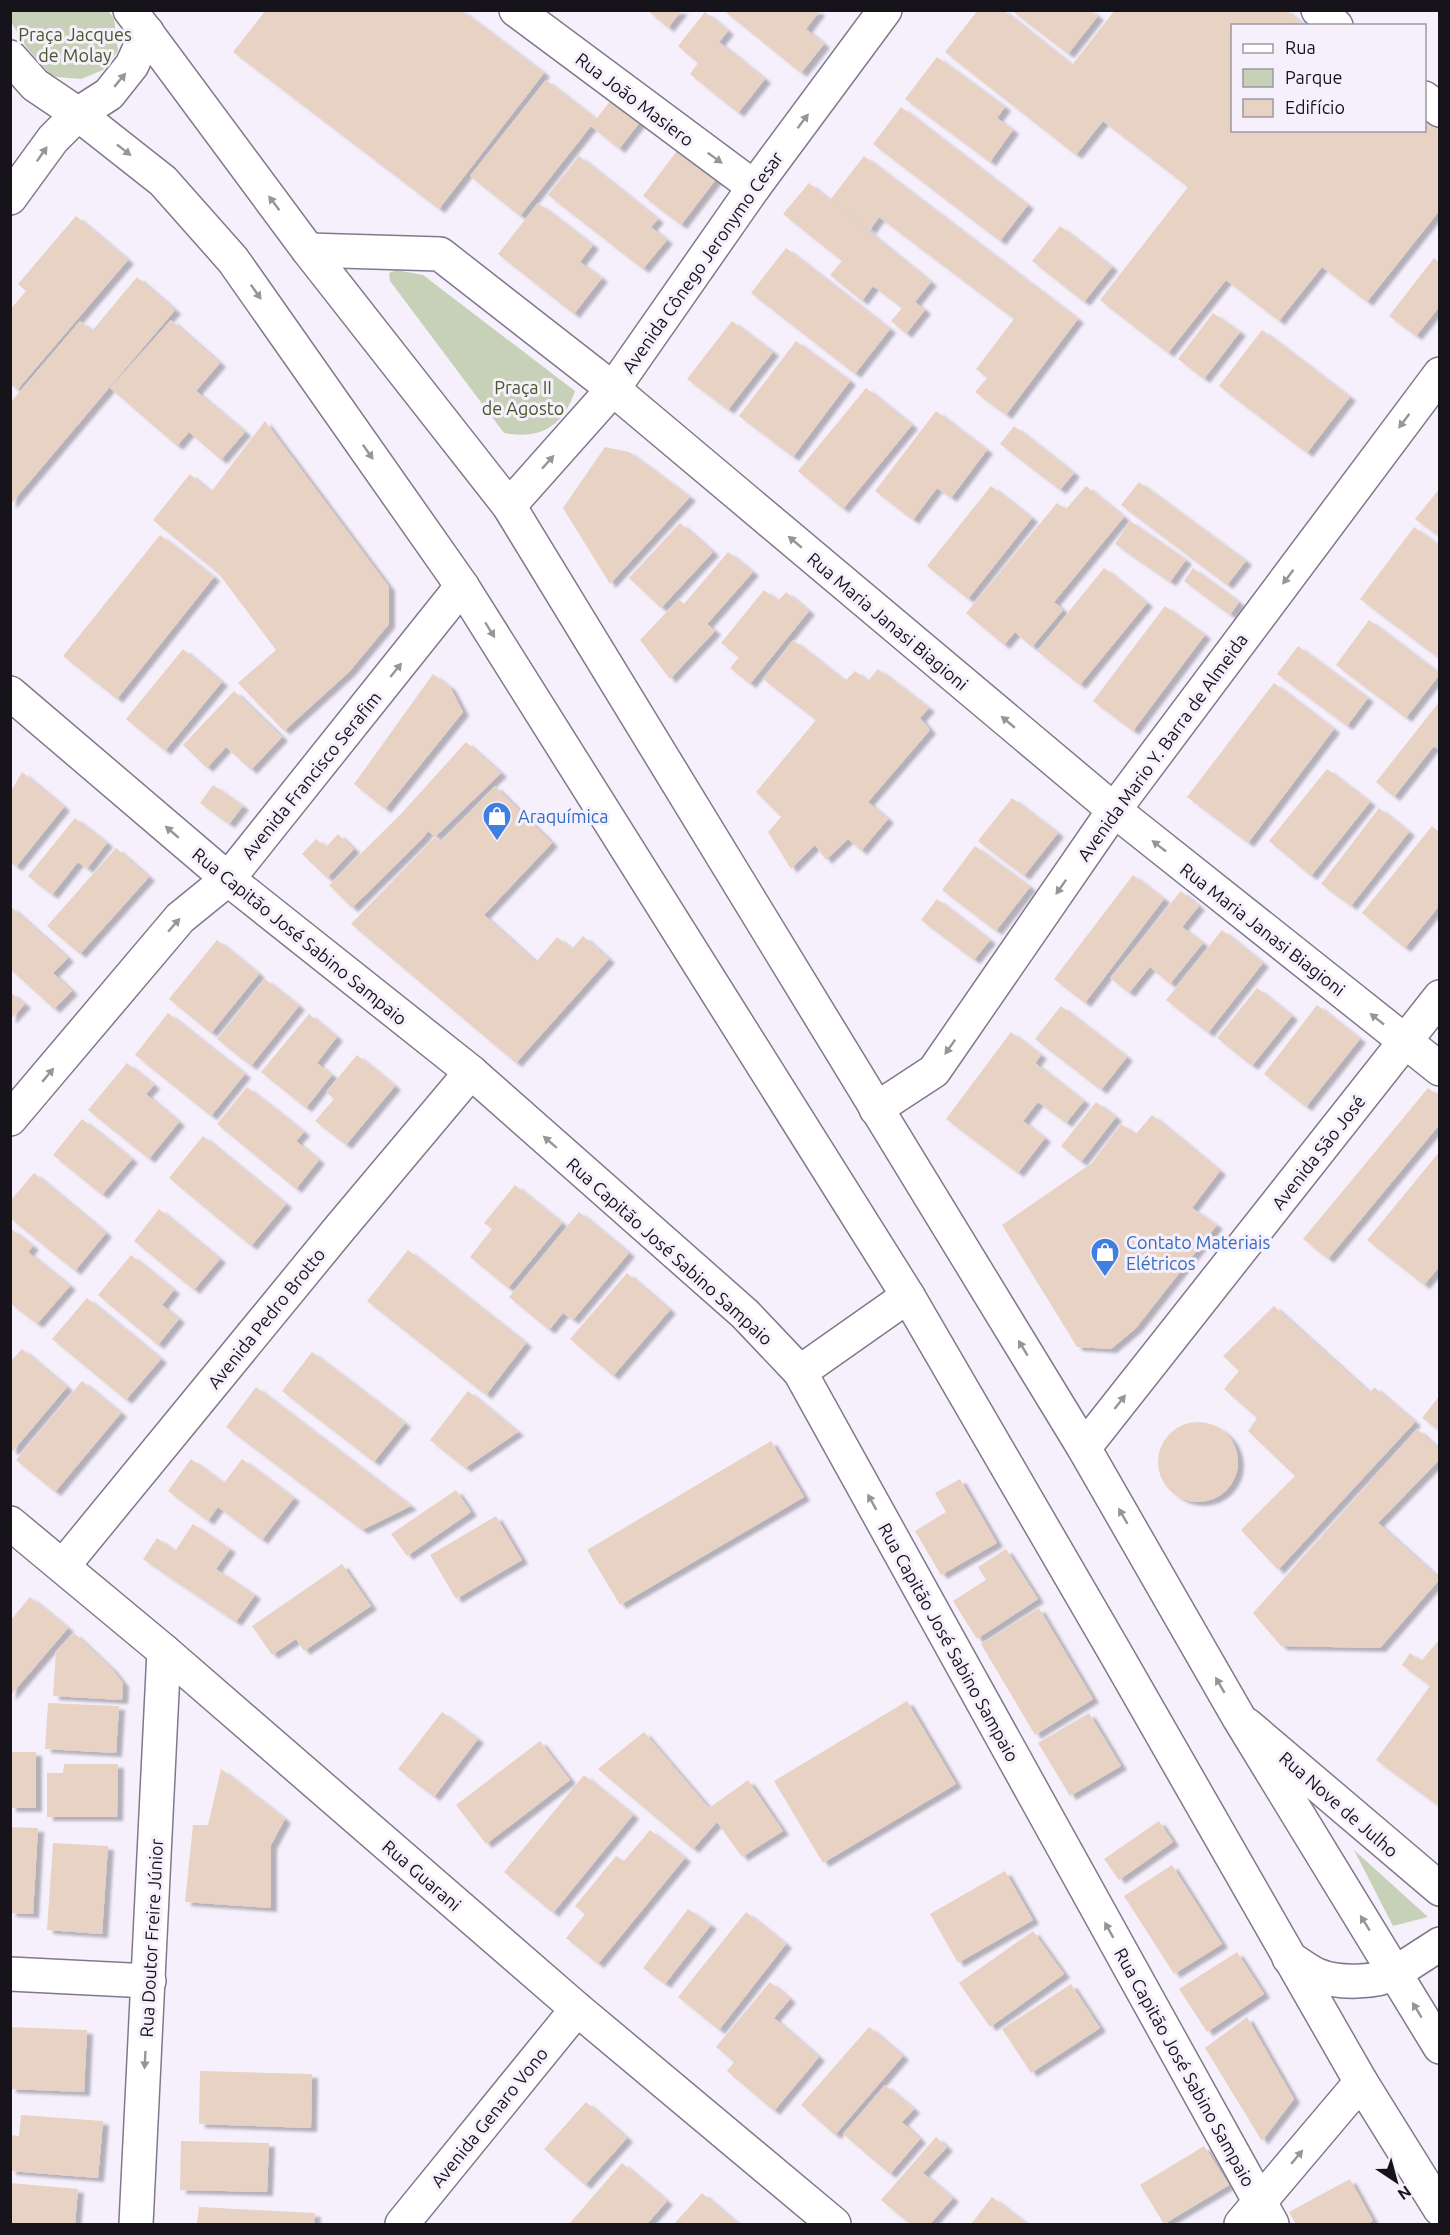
<svg xmlns="http://www.w3.org/2000/svg" width="1450" height="2235" font-family="Ubuntu,sans-serif">
	<defs>
		<filter id="shadow"><feDropShadow dx="6" dy="4" stdDeviation="1.5" flood-color="#0004"/></filter>
	</defs>
	<rect width="100%" height="100%" fill="#f6f0fd"/>
	<g fill="#c6d1b7">
		<path d="M11,10L108,11L114,18L118,51L103,70L81,79L57,77L50,74L27,48L11,22Z"/>
		<path d="M396,270L423,275L575,391C563,426 541,440 504,433L390,281L389,273Z"/>
		<path d="M1354,1850L1428,1917L1393,1926Z"/>
	</g>
	<g fill="#e8d2c3" filter="url(#shadow)">
		<path d="M266,10H461L544,73L439,209L233,52Z"/>
		<path d="M647,10H682L668,28Z"/>
		<path d="M723,10H817L819,12L806,29L824,44L801,73Z"/>
		<path d="M978,10H1003L1072,65L1115,10H1286L1305,26H1232V130H1425V119L1440,131V210L1367,302L1322,267L1279,321L1226,280L1168,353L1100,300L1188,187L1103,121L1076,155L945,52Z"/>
		<path d="M1011,10H1090L1098,16L1068,54Z"/>
		<path d="M705,12L728,31L719,42L765,79L738,113L690,74L698,63L678,46Z"/>
		<path d="M937,57L1005,107L997,118L1013,130L990,162L905,99Z"/>
		<path d="M546,80L596,119L612,99L640,122L619,149L591,126L520,216L470,176Z"/>
		<path d="M901,107L1028,205L1000,241L873,144Z"/>
		<path d="M679,148L717,178L681,225L643,196Z"/>
		<path d="M579,156L658,219L651,227L667,240L643,269L548,195Z"/>
		<path d="M864,156L1078,319L1006,415L975,392L987,378L976,369L1014,319L879,217L870,230L830,200Z"/>
		<path d="M809,183L931,282L915,302L925,310L906,334L891,321L902,308L873,286L862,301L830,275L842,261L783,214Z"/>
		<path d="M538,203L593,245L580,262L602,278L574,314L498,254Z"/>
		<path d="M76,216L128,260L17,390L10,384V310L26,291L18,284Z"/>
		<path d="M1060,226L1112,267L1084,302L1032,261Z"/>
		<path d="M786,248L890,329L855,374L751,293Z"/>
		<path d="M1434,258L1440,263V306L1416,336L1389,316Z"/>
		<path d="M137,277L175,310L10,505V403L80,321L92,331Z"/>
		<path d="M1213,313L1240,332L1204,379L1178,359Z"/>
		<path d="M171,320L220,363L196,391L245,432L221,460L189,432L177,446L110,388Z"/>
		<path d="M732,321L773,352L728,410L687,379Z"/>
		<path d="M1262,330L1350,397L1307,453L1219,386Z"/>
		<path d="M796,341L850,381L793,457L739,416Z"/>
		<path d="M866,388L912,425L843,509L798,471Z"/>
		<path d="M936,411L987,450L951,498L937,488L913,520L875,491Z"/>
		<path d="M265,421L389,587V624L349,672L284,731L238,683L276,650L219,574L153,520L190,474L211,492Z"/>
		<path d="M1014,426L1074,473L1060,490L1000,444Z"/>
		<path d="M605,447L629,452L690,497L610,584L563,508Z"/>
		<path d="M1139,482L1246,561L1227,585L1121,505Z"/>
		<path d="M991,486L1032,518L968,599L927,566Z"/>
		<path d="M1086,486L1124,517L1054,602L1063,610L1032,647L1015,632L1004,645L966,613L1057,503L1066,509Z"/>
		<path d="M1440,488V537L1415,519Z"/>
		<path d="M1130,521L1186,560L1170,582L1115,544Z"/>
		<path d="M680,523L713,552L661,608L629,578Z"/>
		<path d="M1414,527L1440,546V659L1360,599Z"/>
		<path d="M160,535L214,577L117,699L63,656Z"/>
		<path d="M728,552L753,572L707,624L715,631L670,679L640,640L679,599L684,604Z"/>
		<path d="M1104,568L1147,603L1080,685L1037,651Z"/>
		<path d="M1193,568L1239,602L1230,615L1184,581Z"/>
		<path d="M764,590L778,601L786,592L809,611L750,684L730,668L739,657L721,643Z"/>
		<path d="M1165,606L1205,635L1133,731L1093,701Z"/>
		<path d="M1369,620L1440,674L1406,718L1336,665Z"/>
		<path d="M793,640L845,681L855,671L868,681L878,669L929,708L920,718L930,730L868,802L888,819L861,851L848,839L826,860L815,845L791,869L768,832L781,817L756,792L816,720L763,679Z"/>
		<path d="M1298,646L1368,698L1347,726L1277,674Z"/>
		<path d="M183,649L222,682L165,751L126,719Z"/>
		<path d="M433,674L450,687L463,712L385,809L354,784Z"/>
		<path d="M1274,683L1334,729L1248,843L1187,797Z"/>
		<path d="M234,691L282,737L251,770L226,747L207,768L183,745Z"/>
		<path d="M1440,701V751L1434,746L1394,797L1376,782Z"/>
		<path d="M466,742L501,773L435,837L428,831L423,838L352,908L329,885L400,815Z"/>
		<path d="M1327,769L1370,802L1311,876L1269,841Z"/>
		<path d="M22,772L64,807L16,867L10,862V793Z"/>
		<path d="M213,785L243,806L229,824L200,803Z"/>
		<path d="M495,786L552,843L484,915L536,962L557,937L572,949L583,936L609,959L516,1063L351,924L435,837L441,842Z"/>
		<path d="M1012,798L1058,833L1024,876L978,841Z"/>
		<path d="M1379,808L1409,832L1351,906L1321,884Z"/>
		<path d="M75,818L107,843L87,869L78,862L52,895L28,876Z"/>
		<path d="M1432,826L1440,833V905L1405,948L1362,913Z"/>
		<path d="M338,834L354,849L327,878L302,854L316,839L326,847Z"/>
		<path d="M975,846L1030,887L996,931L942,890Z"/>
		<path d="M116,848L149,877L80,954L47,926Z"/>
		<path d="M1133,875L1164,899L1085,1003L1054,979Z"/>
		<path d="M1181,891L1199,906L1182,927L1203,943L1170,984L1150,967L1129,993L1110,978Z"/>
		<path d="M937,899L990,940L974,960L921,920Z"/>
		<path d="M10,906L68,958L53,973L72,991L54,1009L10,969Z"/>
		<path d="M1222,930L1263,963L1208,1033L1166,1000Z"/>
		<path d="M217,940L259,974L211,1033L169,999Z"/>
		<path d="M265,979L299,1006L251,1066L217,1039Z"/>
		<path d="M1257,988L1292,1016L1252,1066L1217,1038Z"/>
		<path d="M10,992L25,1004L10,1020Z"/>
		<path d="M1317,1005L1360,1039L1306,1107L1264,1074Z"/>
		<path d="M1061,1006L1127,1057L1101,1090L1035,1039Z"/>
		<path d="M168,1013L245,1074L211,1116L135,1055Z"/>
		<path d="M309,1014L337,1037L317,1063L332,1075L306,1108L261,1072Z"/>
		<path d="M1011,1032L1041,1055L1035,1063L1084,1101L1066,1123L1038,1102L1023,1121L1045,1138L1018,1173L946,1119Z"/>
		<path d="M357,1055L395,1086L346,1145L315,1121L334,1099L326,1092Z"/>
		<path d="M127,1063L154,1085L146,1094L179,1122L149,1159L88,1110Z"/>
		<path d="M247,1087L304,1132L296,1141L319,1160L296,1189L217,1124Z"/>
		<path d="M1428,1088L1440,1097V1124L1328,1259L1303,1239Z"/>
		<path d="M1096,1102L1116,1117L1081,1162L1061,1146Z"/>
		<path d="M1152,1115L1220,1171L1192,1208L1217,1225L1136,1328L1111,1349L1077,1347L1002,1225L1092,1163L1121,1124L1136,1134Z"/>
		<path d="M82,1119L132,1159L102,1195L53,1155Z"/>
		<path d="M203,1136L286,1204L251,1246L169,1178Z"/>
		<path d="M1440,1151V1266L1424,1285L1367,1240Z"/>
		<path d="M34,1173L106,1233L75,1271L10,1218V1201Z"/>
		<path d="M515,1185L562,1223L508,1288L470,1257L492,1229L484,1223Z"/>
		<path d="M159,1209L220,1259L194,1290L134,1241Z"/>
		<path d="M579,1212L629,1253L573,1320L563,1313L549,1330L509,1297Z"/>
		<path d="M10,1228L33,1246L28,1252L70,1286L37,1324L10,1303Z"/>
		<path d="M408,1250L526,1343L486,1395L367,1301Z"/>
		<path d="M131,1255L174,1290L162,1305L179,1319L158,1345L98,1295Z"/>
		<path d="M627,1273L670,1310L613,1376L570,1339Z"/>
		<path d="M87,1298L161,1359L126,1400L52,1339Z"/>
		<path d="M1274,1306L1370,1393L1374,1387L1415,1422L1278,1570L1241,1530L1295,1476L1248,1431L1257,1418L1224,1389L1239,1371L1223,1356Z"/>
		<path d="M22,1349L67,1387L13,1451L10,1449V1362Z"/>
		<path d="M312,1352L405,1423L374,1462L282,1391Z"/>
		<path d="M82,1381L121,1413L55,1492L16,1460Z"/>
		<path d="M256,1387L411,1506L362,1530L226,1427Z"/>
		<path d="M468,1391L518,1432L465,1468L430,1440Z"/>
		<path d="M1440,1395V1431L1422,1418Z"/>
		<circle cx="1198" cy="1462" r="40"/>
		<path d="M1417,1429L1440,1450V1459L1378,1523L1440,1579L1380,1648L1281,1646L1253,1613Z"/>
		<path d="M771,1441L804,1497L620,1605L587,1550Z"/>
		<path d="M191,1459L224,1483L242,1459L294,1498L262,1540L218,1507L208,1521L168,1491Z"/>
		<path d="M960,1479L997,1543L941,1575L915,1531L946,1512L935,1493Z"/>
		<path d="M456,1490L471,1512L407,1556L391,1534Z"/>
		<path d="M496,1516L522,1560L456,1599L430,1555Z"/>
		<path d="M193,1524L230,1549L216,1569L255,1595L236,1622L143,1559L157,1538L175,1551Z"/>
		<path d="M1006,1549L1038,1599L977,1639L953,1601L986,1580L978,1567Z"/>
		<path d="M342,1564L371,1606L304,1651L296,1639L272,1655L252,1626Z"/>
		<path d="M30,1597L68,1628L10,1696V1621Z"/>
		<path d="M1039,1608L1093,1699L1035,1735L981,1644Z"/>
		<path d="M74,1633L112,1669L123,1683L122,1700L53,1696L56,1651Z"/>
		<path d="M1440,1639V1807L1376,1760L1430,1686L1402,1665L1410,1653L1421,1661Z"/>
		<path d="M907,1701L956,1784L823,1863L774,1781Z"/>
		<path d="M48,1703L119,1706L116,1753L45,1749Z"/>
		<path d="M442,1712L478,1739L434,1797L398,1769Z"/>
		<path d="M1089,1713L1121,1766L1070,1796L1038,1743Z"/>
		<path d="M644,1732L709,1808L748,1780L783,1831L742,1857L717,1822L693,1849L598,1769Z"/>
		<path d="M540,1741L570,1780L486,1844L456,1805Z"/>
		<rect x="10" y="1752" width="26" height="56"/>
		<path d="M64,1764H118L117,1817H47V1773H63Z"/>
		<path d="M221,1769L285,1819L271,1845V1908L185,1902L193,1825H208Z"/>
		<path d="M584,1775L633,1815L553,1913L504,1872Z"/>
		<path d="M1159,1821L1173,1842L1119,1880L1104,1859Z"/>
		<path d="M10,1827L38,1828L33,1914L10,1913Z"/>
		<path d="M650,1830L685,1858L598,1964L566,1938L585,1914L575,1906L616,1856L624,1861Z"/>
		<path d="M53,1843L108,1846L102,1934L47,1930Z"/>
		<path d="M1172,1865L1222,1944L1174,1974L1124,1896Z"/>
		<path d="M1005,1871L1033,1920L958,1963L930,1914Z"/>
		<path d="M688,1909L711,1925L665,1984L643,1968Z"/>
		<path d="M746,1912L786,1944L719,2030L678,1997Z"/>
		<path d="M1033,1931L1064,1974L990,2027L959,1983Z"/>
		<path d="M1237,1952L1264,1994L1207,2032L1179,1989Z"/>
		<path d="M770,1982L790,1999L774,2018L819,2057L774,2111L727,2071L734,2062L716,2047Z"/>
		<path d="M1071,1984L1100,2028L1031,2073L1002,2029Z"/>
		<path d="M1247,2017L1294,2099L1262,2141L1205,2048Z"/>
		<path d="M10,2027L87,2030L84,2092L10,2089Z"/>
		<path d="M869,2027L903,2056L835,2135L801,2105Z"/>
		<path d="M200,2071L312,2074L311,2128L199,2124Z"/>
		<path d="M885,2085L914,2109L902,2122L920,2139L890,2174L843,2134Z"/>
		<path d="M586,2102L627,2138L585,2185L544,2149Z"/>
		<path d="M21,2115L103,2121L98,2178L10,2171V2135L19,2136Z"/>
		<path d="M936,2137L947,2147L923,2173L953,2198L930,2224H910L881,2200Z"/>
		<path d="M181,2141L269,2143L267,2192L180,2190Z"/>
		<path d="M1204,2146L1229,2185L1164,2224L1140,2185Z"/>
		<path d="M622,2163L667,2201L647,2224H569Z"/>
		<path d="M1350,2179L1373,2221L1366,2224H1296L1289,2212Z"/>
		<path d="M10,2183L78,2189L75,2224H10Z"/>
		<path d="M702,2193L738,2224H674Z"/>
		<path d="M992,2197L1027,2224H971Z"/>
		<path d="M199,2207L315,2213L314,2224H197Z"/>
	</g>
	<g fill="none" stroke-linecap="round" stroke-linejoin="round">
		<g stroke="#82788c" stroke-width="36">
			<g id="street">
				<path d="M516,10L754,187"/>
				<path d="M1318,10L1336,26"/>
				<path d="M1424,98L1440,110"/>
				<path d="M10,198L53,139L78,114"/>
				<path d="M308,250L440,254L613,389L1114,810L1440,1069"/>
				<path d="M509,506L613,389L754,187L885,10"/>
				<path d="M10,693L228,879L471,1072L745,1314L800,1372L1272,2224"/>
				<path d="M876,1109L934,1071L1114,810L1440,374"/>
				<path d="M10,1119L180,918L228,879L462,586"/>
				<path d="M800,1372L908,1296"/>
				<path d="M1084,1448L1440,997"/>
				<path d="M10,1523L164,1651L577,2009L834,2224"/>
				<path d="M63,1566L340,1228L471,1072"/>
				<path d="M1247,1725L1440,1889"/>
				<path d="M1395,1973L1440,1944"/>
				<path d="M10,1974L149,1981"/>
				<path d="M136,2224L164,1651"/>
				<path d="M402,2224L577,2009"/>
				<path d="M1241,2224L1361,2082"/>
			</g>
		</g>
		<g stroke="#82788c" stroke-width="36">
			<g id="primary">
				<path d="M130,10L308,250L509,506L1084,1448L1239,1718L1440,2047"/>
				<path d="M10,57L35,85L78,114L163,181L233,260L462,586L908,1296L1116,1654L1361,2082L1440,2209"/>
				<path d="M78,114L109,94L132,65L147,32"/>
				<path d="M1289,1958C1298,1963 1308,1971 1317,1975C1338,1984 1376,1983 1395,1973"/>
			</g>
		</g>
		<use href="#street" stroke="#fff" stroke-width="33"/>
		<use href="#primary" stroke="#fff" stroke-width="33"/>
	</g>
	<defs><path id="oneway-solid" d="M-6-.8H1V-3.2L6.5 0L1 3.2V.8H-6Z" transform="scale(1.5)"/></defs>
	<g fill="#979598">
		<use href="#oneway-solid" transform="translate(120 80) rotate(-50)"/>
		<use href="#oneway-solid" transform="translate(803 121) rotate(-53)"/>
		<use href="#oneway-solid" transform="translate(124 150) rotate(38)"/>
		<use href="#oneway-solid" transform="translate(42 154) rotate(-55)"/>
		<use href="#oneway-solid" transform="translate(715 158) rotate(36)"/>
		<use href="#oneway-solid" transform="translate(274 203) rotate(-127)"/>
		<use href="#oneway-solid" transform="translate(256 292) rotate(55)"/>
		<use href="#oneway-solid" transform="translate(1404 421) rotate(127)"/>
		<use href="#oneway-solid" transform="translate(368 452) rotate(55)"/>
		<use href="#oneway-solid" transform="translate(548 462) rotate(-48)"/>
		<use href="#oneway-solid" transform="translate(795 542) rotate(-140)"/>
		<use href="#oneway-solid" transform="translate(1288 577) rotate(127)"/>
		<use href="#oneway-solid" transform="translate(490 630) rotate(58)"/>
		<use href="#oneway-solid" transform="translate(396 670) rotate(-51)"/>
		<use href="#oneway-solid" transform="translate(1008 722) rotate(-140)"/>
		<use href="#oneway-solid" transform="translate(172 832) rotate(-139)"/>
		<use href="#oneway-solid" transform="translate(1159 846) rotate(-142)"/>
		<use href="#oneway-solid" transform="translate(1061 887) rotate(125)"/>
		<use href="#oneway-solid" transform="translate(174 925) rotate(-49)"/>
		<use href="#oneway-solid" transform="translate(1377 1019) rotate(-142)"/>
		<use href="#oneway-solid" transform="translate(950 1047) rotate(125)"/>
		<use href="#oneway-solid" transform="translate(48 1075) rotate(-50)"/>
		<use href="#oneway-solid" transform="translate(550 1142) rotate(-139)"/>
		<use href="#oneway-solid" transform="translate(1023 1348) rotate(-121)"/>
		<use href="#oneway-solid" transform="translate(1120 1402) rotate(-52)"/>
		<use href="#oneway-solid" transform="translate(872 1502) rotate(-119)"/>
		<use href="#oneway-solid" transform="translate(1123 1516) rotate(-120)"/>
		<use href="#oneway-solid" transform="translate(1220 1685) rotate(-120)"/>
		<use href="#oneway-solid" transform="translate(1365 1923) rotate(-122)"/>
		<use href="#oneway-solid" transform="translate(1109 1930) rotate(-119)"/>
		<use href="#oneway-solid" transform="translate(1417 2010) rotate(-121)"/>
		<use href="#oneway-solid" transform="translate(145 2060) rotate(93)"/>
		<use href="#oneway-solid" transform="translate(1297 2157) rotate(-50)"/>
	</g>
	<defs>
		<g id="shop-pin" transform="scale(1.5)"><path d="M0 17L-7.5 6A9.5 9.5 0 1 1 7.5 6Z" fill="#3f7fe0" stroke="#f6f0fd"/><path d="M-5-2.5h2.3a2.7 3.5 0 0 1 5.4 0H5L5.5 6h-11ZM-1.5-2.5h3a1.5 2.3 0 0 0-3 0Z" fill="#fff"/></g>
	</defs>
	<g fill-rule="evenodd">
		<use href="#shop-pin" x="497" y="816"/>
		<use href="#shop-pin" x="1105" y="1252"/>
	</g>
	<g text-anchor="middle" dominant-baseline="central" stroke-width="6" stroke-linejoin="round" paint-order="stroke">
		<g font-size="18" fill="#475829" stroke="#f6f0fd">
			<text x="75" y="34">Praça Jacques<tspan x="75" dy="21">de Molay</tspan></text>
			<text x="523" y="387">Praça II<tspan x="523" dy="21">de Agosto</tspan></text>
		</g>
		<g font-size="18" fill="#17131a" stroke="#f6f0fd">
			<text transform="translate(635 99) rotate(37)">Rua João Masiero</text>
			<text transform="translate(702 262) rotate(-55)">Avenida Cônego Jeronymo Cesar</text>
			<text transform="translate(888 621) rotate(40)">Rua Maria Janasi Biagioni</text>
			<text transform="translate(1162 747) rotate(-54)">Avenida Mario Y. Barra de Almeida</text>
			<text transform="translate(311 775) rotate(-51)">Avenida Francisco Serafim</text>
			<text transform="translate(1263 929) rotate(38)">Rua Maria Janasi Biagioni</text>
			<text transform="translate(300 936) rotate(39)">Rua Capitão José Sabino Sampaio</text>
			<text transform="translate(1318 1152) rotate(-52)">Avenida São José</text>
			<text transform="translate(670 1251) rotate(42)">Rua Capitão José Sabino Sampaio</text>
			<text transform="translate(266 1318) rotate(-51)">Avenida Pedro Brotto</text>
			<text transform="translate(949 1642) rotate(61)">Rua Capitão José Sabino Sampaio</text>
			<text transform="translate(1339 1804) rotate(41)">Rua Nove de Julho</text>
			<text transform="translate(422 1875) rotate(41)">Rua Guarani</text>
			<text transform="translate(151 1938) rotate(-87)">Rua Doutor Freire Júnior</text>
			<text transform="translate(1185 2067) rotate(61)">Rua Capitão José Sabino Sampaio</text>
			<text transform="translate(489 2117) rotate(-51)">Avenida Genaro Vono</text>
		</g>
		<g font-size="18" fill="#366cbe" stroke="#f6f0fd" text-anchor="start">
			<text x="518" y="816">Araquímica</text>
			<text x="1126" y="1242">Contato Materiais<tspan x="1126" dy="21">Elétricos</tspan></text>
		</g>
	</g>
	<rect width="1450" height="2235" fill="none" stroke="#17131a" stroke-width="24"/>
	<rect x="1231" y="24" width="195" height="108" fill="#f6f0fd" stroke="#9d98a2" stroke-width="1.5"/>
	<rect x="1243" y="44" width="30" height="9" fill="#ffffff" stroke="#9d98a2" stroke-width="1.5"/>
	<text x="1285" y="54" font-size="18" fill="#17131a">Rua</text>
	<rect x="1243" y="69" width="30" height="18" fill="#c6d1b7" stroke="#9d98a2" stroke-width="1.5"/>
	<text x="1285" y="84" font-size="18" fill="#17131a">Parque</text>
	<rect x="1243" y="99" width="30" height="18" fill="#e8d2c3" stroke="#9d98a2" stroke-width="1.5"/>
	<text x="1285" y="114" font-size="18" fill="#17131a">Edifício</text>
	<g transform="translate(1396 2181) rotate(144)" stroke="#f6f0fd" stroke-width="4.5" paint-order="stroke">
	<path d="M0-4.5L10 22L0 15L-10 22Z" fill="#17131a"/>
	<text y="-9" font-size="16" font-weight="bold" text-anchor="middle" fill="#17131a">N</text>
	</g>
</svg>
